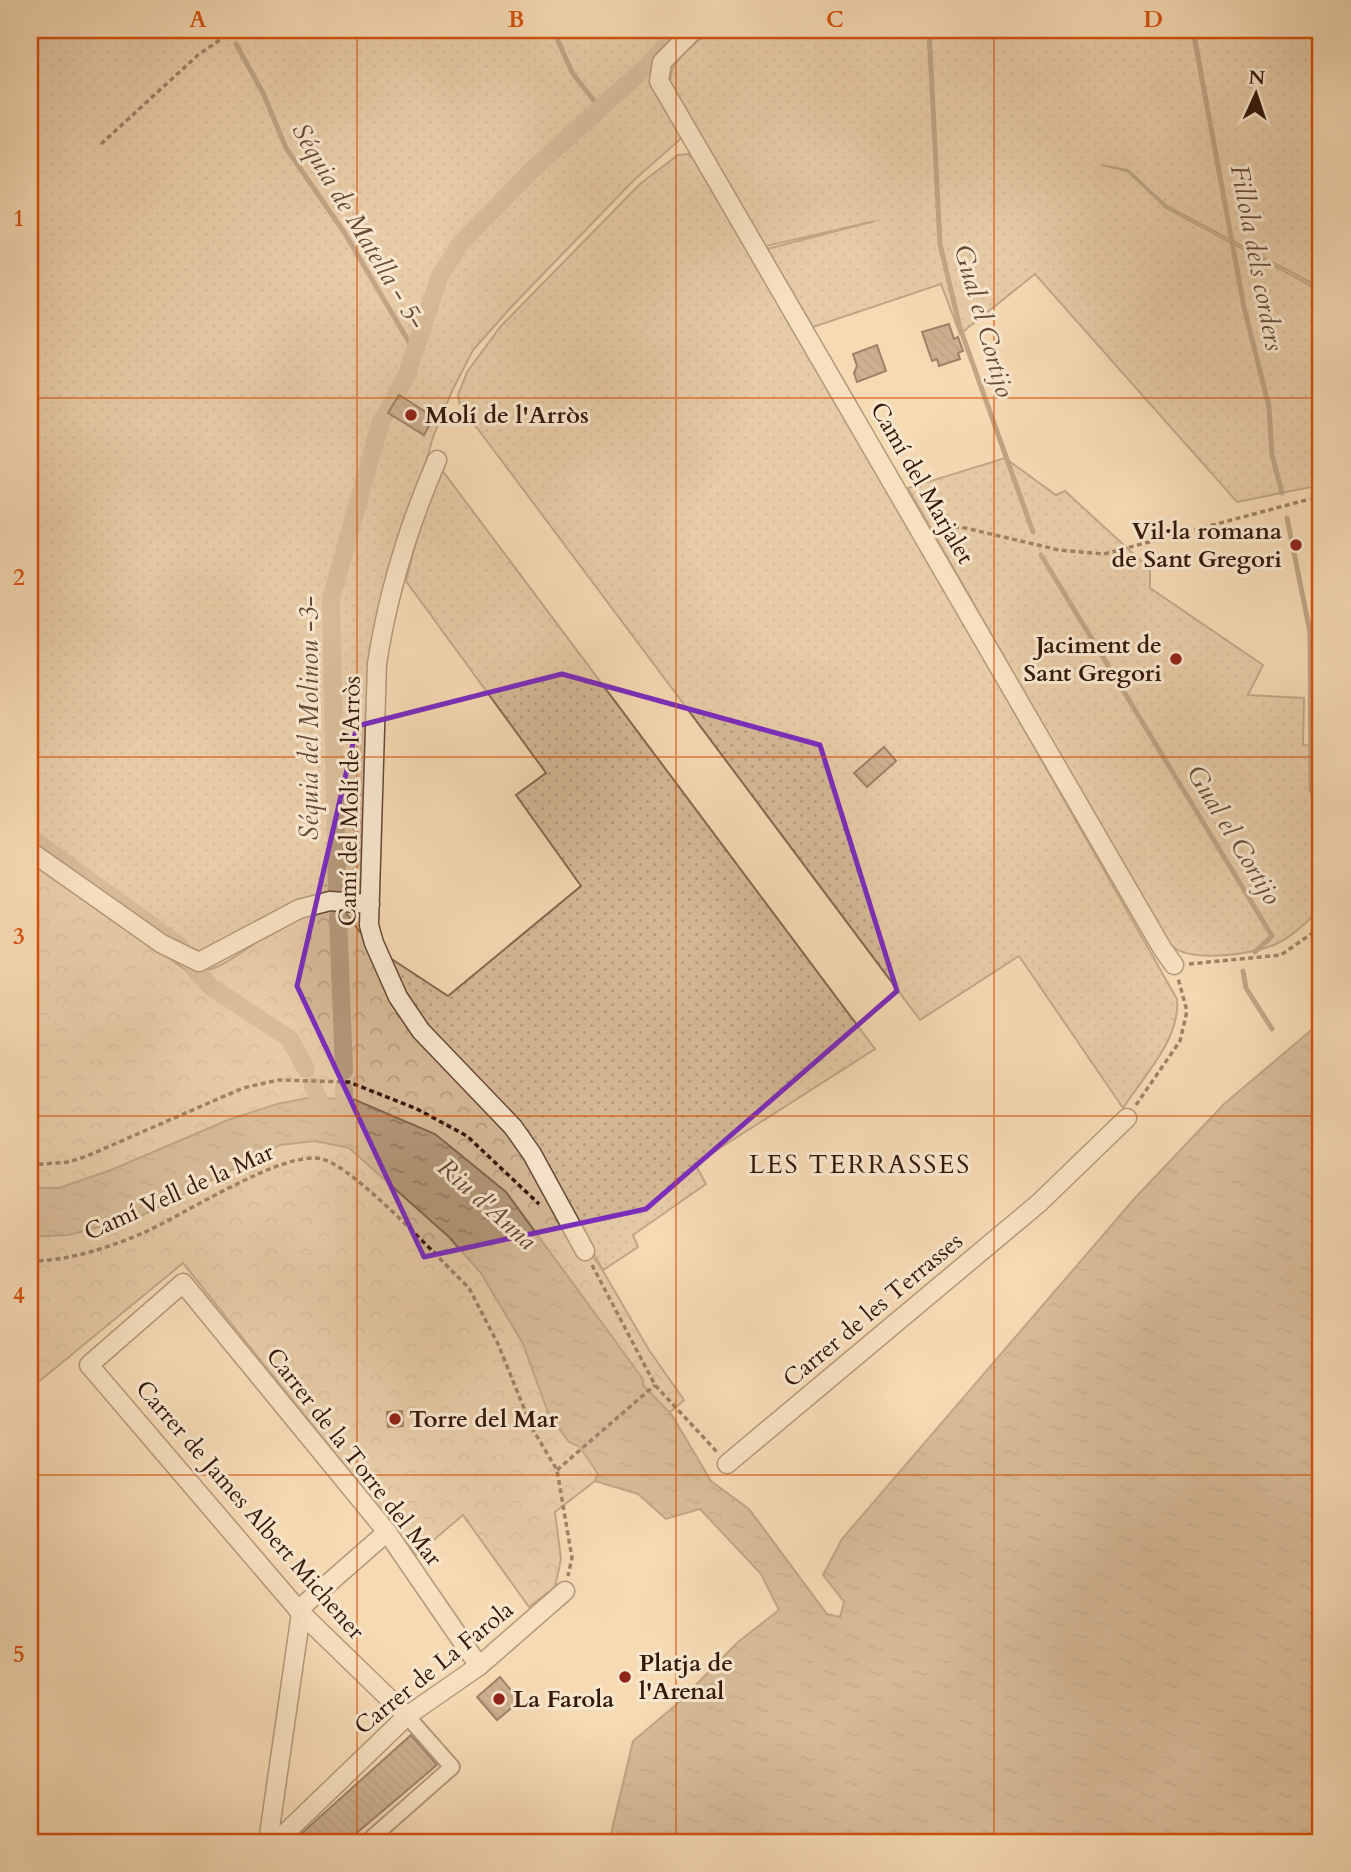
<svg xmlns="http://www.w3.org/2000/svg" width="1351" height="1872" font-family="Cardo,serif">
	<defs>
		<pattern id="grass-dots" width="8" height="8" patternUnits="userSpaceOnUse" patternTransform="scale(1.75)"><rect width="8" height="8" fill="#d5b997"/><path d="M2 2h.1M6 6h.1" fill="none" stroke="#b79e81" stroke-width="1.8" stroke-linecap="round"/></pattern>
		<pattern id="forest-crowns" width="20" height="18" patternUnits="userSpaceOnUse" patternTransform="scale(1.75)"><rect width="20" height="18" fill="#d5b997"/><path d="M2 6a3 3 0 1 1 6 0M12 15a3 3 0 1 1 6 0" fill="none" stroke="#b79e81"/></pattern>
		<pattern id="water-ripples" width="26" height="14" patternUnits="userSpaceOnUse" patternTransform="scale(1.75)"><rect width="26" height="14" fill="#b4987a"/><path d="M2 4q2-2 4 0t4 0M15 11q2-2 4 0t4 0" fill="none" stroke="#937b62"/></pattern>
		<pattern id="building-back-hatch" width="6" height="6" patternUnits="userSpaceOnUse" patternTransform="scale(1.75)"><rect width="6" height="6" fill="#997d62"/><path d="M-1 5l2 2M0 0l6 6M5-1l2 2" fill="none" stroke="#7e654f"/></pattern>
	</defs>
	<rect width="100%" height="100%" fill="#f6dab4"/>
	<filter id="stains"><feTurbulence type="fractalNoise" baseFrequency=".00286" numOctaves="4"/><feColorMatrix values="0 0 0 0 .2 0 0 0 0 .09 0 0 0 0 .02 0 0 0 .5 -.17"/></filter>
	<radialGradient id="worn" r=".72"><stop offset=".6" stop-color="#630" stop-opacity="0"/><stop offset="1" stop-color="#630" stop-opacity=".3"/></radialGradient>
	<g fill="url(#grass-dots)" stroke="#846850" stroke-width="2">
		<path d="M30,30H691L659,61L685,135L633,181L515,303L473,350L452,391L433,437L380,626L366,918H350L431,1055L30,923Z"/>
		<path d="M712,30H1321V288L1167,206L1128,170L1101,165L1127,171L1166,208L1321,291V485L1237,502L1035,274L960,334L941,284L813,327L767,249L875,221L762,247L670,82C670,59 695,43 712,30Z"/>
		<path d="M688,154L696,161L832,391L1177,999C1181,1038 1143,1077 1123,1108L1019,956L920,1020L460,405L458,395L467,372L501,326L640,184L678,155Z"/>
		<path d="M1005,458L1056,495L1065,491L1150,569V588L1263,665L1248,695L1304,698L1303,745L1321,746V909C1308,920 1294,936 1278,943C1256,954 1198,962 1176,949C1166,943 1157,924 1150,914L908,488Z"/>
		<path d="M436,462L875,1049L695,1164L706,1184L633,1235L638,1247L603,1270L527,1134L423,1029L387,956L448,996L581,886L516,795L546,773L406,581Z"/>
	</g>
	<path fill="url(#forest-crowns)" stroke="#846850" stroke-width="2" d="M30,857L187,971C198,971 209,971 219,966C258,947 298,899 345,912L363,936L431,1054L522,1150L559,1213L600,1266L649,1350L684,1400L598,1474L595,1481L555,1512L561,1559L555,1587L529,1607L463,1515L416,1555L183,1263L30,1389Z"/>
	<path fill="url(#water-ripples)" stroke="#81654d" stroke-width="2" d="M1321,1022V1842H609L633,1741L677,1704L738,1642L779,1610L761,1574L700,1509L666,1519L638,1494L595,1481L598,1474L580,1447L569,1442L549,1415L523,1344L481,1273L449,1237L349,1148L315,1141L280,1145L139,1217L68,1235L30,1237V1188H59L111,1170L228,1120L277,1104L308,1098L353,1099L435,1134L506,1192L643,1379V1385L672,1415L711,1481L749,1509L827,1614L840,1617L844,1602L823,1575L842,1539L1134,1199L1224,1104Z"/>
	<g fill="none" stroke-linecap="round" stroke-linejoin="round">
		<g stroke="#81654d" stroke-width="5">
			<path d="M553,30L573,74L600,108"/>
			<path d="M929,30L940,244L960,328L1033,532"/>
			<path d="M1193,30L1244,307L1269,407L1272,455L1282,493"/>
			<path d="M236,44L264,95L286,148L344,232L409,342L411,353"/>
			<path d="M1287,518L1310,632L1311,789L1321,812"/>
			<path d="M1041,555L1272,936L1255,952"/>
			<path d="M1243,971L1246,988L1272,1029"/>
		</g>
		<g stroke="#b4987a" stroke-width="18">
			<path d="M30,837L180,946"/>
			<path d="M337,892L331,599L380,424L406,377L440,275L461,243L531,171L650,63L679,30"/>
			<path d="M338,917L344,1071"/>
			<path d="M195,970L211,987L290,1039L306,1069"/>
			<path d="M313,1086L326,1119"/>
			<path d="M344,1089L345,1121"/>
		</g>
	</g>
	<g fill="url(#building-back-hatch)" stroke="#341809" stroke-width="2">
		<path d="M949,324L954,339L958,337L963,351L958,353L960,359L939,366L937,359L932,361L922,332Z"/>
		<path d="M877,345L886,371L857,382L854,373L857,366L853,354Z"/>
		<path d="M399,395L434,417L424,435L388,413Z"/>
		<path d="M884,747L896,761L867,787L854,773Z"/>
		<path d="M402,1411L403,1426L388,1427L387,1412Z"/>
		<path d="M500,1677L520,1701L497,1720L477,1697Z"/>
		<path d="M411,1735L437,1765L346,1842H292Z"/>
	</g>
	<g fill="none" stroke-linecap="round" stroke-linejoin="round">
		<g stroke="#644834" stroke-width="18">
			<path id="pedestrian" d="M367,1842L452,1767L407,1716"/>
		</g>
		<g stroke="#644834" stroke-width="21">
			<g id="minor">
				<path d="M694,30L662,62L659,81L1162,948L1174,965"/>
				<path d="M437,460C408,527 388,591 377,664L369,925L374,943L398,997L421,1031L513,1127L532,1154L585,1251"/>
				<path d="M30,851L162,944L199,962L299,909L330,901L370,904"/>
				<path d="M727,1464L1039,1203L1127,1118"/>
				<path d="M298,1610L387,1532"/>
				<path d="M407,1716L301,1613L89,1365L183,1283L387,1532L479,1666"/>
				<path d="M30,1838L33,1842"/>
				<path d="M268,1842L301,1613"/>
				<path d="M276,1842L407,1716L479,1666L565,1591"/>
			</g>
		</g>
		<g stroke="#341809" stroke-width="3.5" stroke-dasharray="5 3.5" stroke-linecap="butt">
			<path d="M101,144L198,55L234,30"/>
			<path d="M937,526L961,527L1059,550L1104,554L1310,499"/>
			<path d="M1189,964L1281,955L1321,927"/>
			<path d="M1136,1105L1180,1041L1187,1011L1178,978"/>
			<path d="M30,1165L69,1162L87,1156L243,1088L278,1080L349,1082L417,1109L467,1136L539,1204"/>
			<path d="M30,1261C68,1261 108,1248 143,1233C182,1216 284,1149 322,1159C355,1167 440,1260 469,1288L498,1344L532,1428L557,1470L572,1558L568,1576"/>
			<path d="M592,1265L655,1385L717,1452"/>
			<path d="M557,1470L655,1385"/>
		</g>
		<use href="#pedestrian" stroke="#f9e7ce" stroke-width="14"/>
		<use href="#minor" stroke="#f9e7ce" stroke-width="18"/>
	</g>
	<path d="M0 0H1351V1872H0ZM562,674L820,745L897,991L646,1209L424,1257L297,986L357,726Z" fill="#f6dab4" fill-opacity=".55" fill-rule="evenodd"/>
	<path fill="none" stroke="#7b2cbf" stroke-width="5" stroke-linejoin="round" d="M562,674L820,745L897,991L646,1209L424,1257L297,986L357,726Z"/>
	<path fill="none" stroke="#d6520c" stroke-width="2" stroke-opacity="0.55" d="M357,30V1842M676,30V1842M994,30V1842M30,398H1321M30,757H1321M30,1116H1321M30,1475H1321"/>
	<g fill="#8f2418" stroke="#f9e7ce" stroke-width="2.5">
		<circle cx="411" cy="415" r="7"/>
		<circle cx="1296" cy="545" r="7"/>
		<circle cx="1176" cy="659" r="7"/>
		<circle cx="395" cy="1419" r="7"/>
		<circle cx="625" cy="1677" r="7"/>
		<circle cx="499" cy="1699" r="7"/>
	</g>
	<g text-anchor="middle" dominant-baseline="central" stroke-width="6" stroke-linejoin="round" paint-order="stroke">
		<g font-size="24" font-weight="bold" fill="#341809" stroke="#f9e7ce" text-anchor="start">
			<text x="425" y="415">Molí de l'Arròs</text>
			<text x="1282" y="531" text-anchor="end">Vil·la romana<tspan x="1282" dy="28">de Sant Gregori</tspan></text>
			<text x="1162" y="645" text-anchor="end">Jaciment de<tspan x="1162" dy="28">Sant Gregori</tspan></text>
			<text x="409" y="1419">Torre del Mar</text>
			<text x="639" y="1663">Platja de<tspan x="639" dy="28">l'Arenal</tspan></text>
			<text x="513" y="1699">La Farola</text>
		</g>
		<g font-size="24" fill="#341809" stroke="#f9e7ce">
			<text transform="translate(922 483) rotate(60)">Camí del Marjalet</text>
			<text transform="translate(350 801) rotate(-89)">Camí del Molí de l'Arròs</text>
			<text transform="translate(179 1192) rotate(-24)">Camí Vell de la Mar</text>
			<text transform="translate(873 1310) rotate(-40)">Carrer de les Terrasses</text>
			<text transform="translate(354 1457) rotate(52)">Carrer de la Torre del Mar</text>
			<text transform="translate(250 1510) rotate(49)">Carrer de James Albert Michener</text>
			<text transform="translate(434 1668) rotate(-39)">Carrer de La Farola</text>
		</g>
		<g font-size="26" font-style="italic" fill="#674b36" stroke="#f9e7ce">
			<text transform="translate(359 226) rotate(59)">Séquia de Matella - 5-</text>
			<text transform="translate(1257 258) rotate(79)">Fillola dels corders</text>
			<text transform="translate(984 321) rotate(74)">Gual el Cortijo</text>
			<text transform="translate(309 718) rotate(-90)">Séquia del Molinou -3-</text>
			<text transform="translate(1234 835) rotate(59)">Gual el Cortijo</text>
			<text transform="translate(487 1204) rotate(42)">Riu d'Anna</text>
		</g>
		<g font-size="26" letter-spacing="2" fill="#341809" stroke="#f9e7ce">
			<text x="860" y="1164">LES TERRASSES</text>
		</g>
	</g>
	<rect width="1351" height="1872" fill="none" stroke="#f6dab4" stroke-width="77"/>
	<g transform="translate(1256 94) rotate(3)" stroke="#f9e7ce" stroke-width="5" paint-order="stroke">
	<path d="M0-5L12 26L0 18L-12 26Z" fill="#341809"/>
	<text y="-10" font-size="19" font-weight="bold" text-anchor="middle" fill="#341809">N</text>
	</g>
	<rect x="38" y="38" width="1274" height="1796" fill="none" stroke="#d6520c" stroke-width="2.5"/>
	<g font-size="23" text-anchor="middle" font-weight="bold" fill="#d6520c">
		<text x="198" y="27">A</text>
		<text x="516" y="27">B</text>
		<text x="835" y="27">C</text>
		<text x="1153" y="27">D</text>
		<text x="19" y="226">1</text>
		<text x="19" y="585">2</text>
		<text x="19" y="944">3</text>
		<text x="19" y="1303">4</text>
		<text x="19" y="1662">5</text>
	</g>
	<rect width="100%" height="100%" filter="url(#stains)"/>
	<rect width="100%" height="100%" fill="url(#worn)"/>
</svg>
